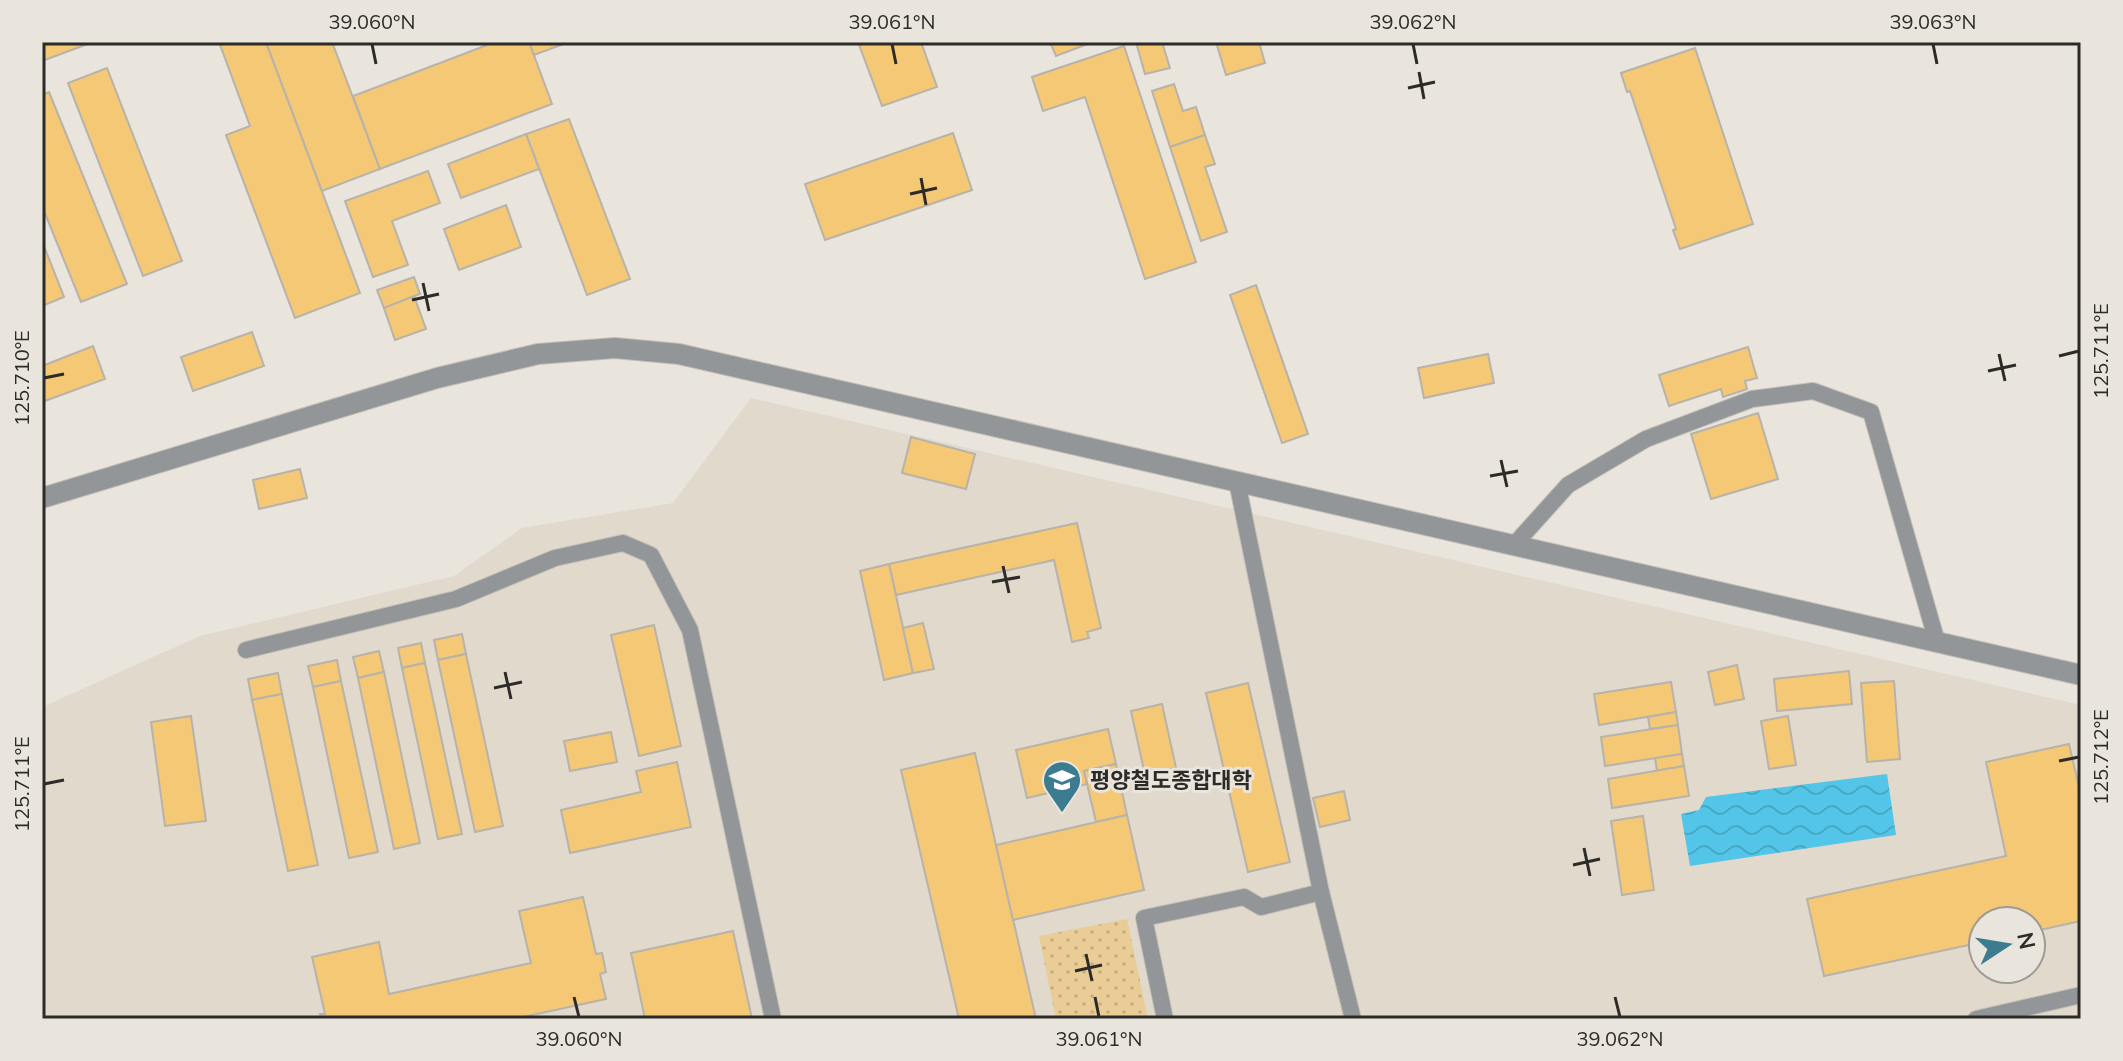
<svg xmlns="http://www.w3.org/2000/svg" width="2123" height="1061" font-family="Mulish,'Noto Sans KR',sans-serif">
	<defs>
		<pattern id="grass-dots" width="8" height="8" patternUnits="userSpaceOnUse" patternTransform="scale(2)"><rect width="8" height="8" fill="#e9cc96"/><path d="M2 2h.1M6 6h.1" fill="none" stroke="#c8af81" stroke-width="1.8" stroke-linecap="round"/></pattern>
		<pattern id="water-waves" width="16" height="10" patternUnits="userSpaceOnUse" patternTransform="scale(2)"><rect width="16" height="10" fill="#52c5e8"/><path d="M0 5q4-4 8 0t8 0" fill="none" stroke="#48a9c7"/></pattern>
	</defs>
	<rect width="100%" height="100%" fill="#e9e4dc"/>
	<path fill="#e1d9cb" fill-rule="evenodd" d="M751,398L2081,705V1019H42V707L200,636L454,576L522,528L673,503ZM1983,921H2031V969H1983Z"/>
	<path fill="url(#grass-dots)" d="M1127,919L1148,1019H1056L1039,936Z"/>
	<path fill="url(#water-waves)" d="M1887,774L1896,835L1690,866L1681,814L1699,810L1706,797Z"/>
	<g fill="#f4c875" stroke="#b7b3ab" stroke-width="2">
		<path d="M42,42H93L42,61Z"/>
		<path d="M219,42H266L360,293L295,318L226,135L250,126Z"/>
		<path d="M266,42H332L380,169L322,191Z"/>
		<path d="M495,42H529L552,104L380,169L353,96Z"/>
		<path d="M529,42H569L534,55Z"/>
		<path d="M858,42H921L937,87L882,106Z"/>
		<path d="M1050,42H1093L1056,56Z"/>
		<path d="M1136,42H1162L1170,68L1145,74Z"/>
		<path d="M1216,42H1259L1265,63L1226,75Z"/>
		<path d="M1124,46L1196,262L1145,279L1085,97L1043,111L1032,77Z"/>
		<path d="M1695,48L1753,224L1680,249L1673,230L1676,229L1630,91L1627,92L1621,73Z"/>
		<path d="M107,68L182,261L143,276L68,83Z"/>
		<path d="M1174,84L1183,111L1196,107L1205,135L1170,147L1152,91Z"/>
		<path d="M49,92L127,284L81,302L42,206V95Z"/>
		<path d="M569,119L630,279L587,295L526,134Z"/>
		<path d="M953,133L972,190L825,240L805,184Z"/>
		<path d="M526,134L539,169L461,198L448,164Z"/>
		<path d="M1205,135L1215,164L1205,167L1227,232L1201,241L1170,147Z"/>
		<path d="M428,171L440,203L392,221L408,265L373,277L345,201Z"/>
		<path d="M506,205L521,247L459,270L444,229Z"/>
		<path d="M42,241L64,297L42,306Z"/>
		<path d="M414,277L420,294L384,308L377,290Z"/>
		<path d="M1256,285L1308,434L1282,443L1230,295Z"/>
		<path d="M414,296L426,329L395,340L384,308Z"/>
		<path d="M252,332L264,366L193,391L181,357Z"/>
		<path d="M93,346L105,379L42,402V366Z"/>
		<path d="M1748,347L1757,378L1745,381L1747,389L1723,397L1721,389L1669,406L1659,375Z"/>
		<path d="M1488,354L1494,383L1424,398L1418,368Z"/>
		<path d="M1758,413L1778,479L1711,499L1691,434Z"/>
		<path d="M911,437L975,454L966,489L902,473Z"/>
		<path d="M300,469L307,498L259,509L253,480Z"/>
		<path d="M1077,523L1101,628L1087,632L1089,638L1072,642L1054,560L896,595L889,564Z"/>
		<path d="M889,564L913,673L884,680L860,571Z"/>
		<path d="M923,623L934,669L913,673L903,628Z"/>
		<path d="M654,625L681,746L639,756L611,635Z"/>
		<path d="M462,634L466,654L438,660L434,640Z"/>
		<path d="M421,643L425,663L402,668L398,648Z"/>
		<path d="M379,651L384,672L358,678L353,657Z"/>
		<path d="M466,654L503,826L475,832L438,660Z"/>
		<path d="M337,660L341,681L313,687L308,666Z"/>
		<path d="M425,663L462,834L438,839L402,668Z"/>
		<path d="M1737,665L1744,699L1715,705L1708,672Z"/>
		<path d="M1849,671L1852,704L1777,711L1774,679Z"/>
		<path d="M384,672L420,843L394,849L358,678Z"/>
		<path d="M278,673L282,694L252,700L248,679Z"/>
		<path d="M341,681L378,852L349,858L313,687Z"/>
		<path d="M1894,681L1900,759L1867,762L1861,683Z"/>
		<path d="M1671,682L1676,712L1599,725L1594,694Z"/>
		<path d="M1248,683L1290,862L1248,872L1206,693Z"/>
		<path d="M282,694L318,865L288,871L252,700Z"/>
		<path d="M1162,704L1176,768L1145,775L1131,711Z"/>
		<path d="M1676,712L1678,725L1650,729L1648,717Z"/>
		<path d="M191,716L206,821L165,826L151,722Z"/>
		<path d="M1788,716L1796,765L1769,769L1761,721Z"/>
		<path d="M1678,725L1682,754L1605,766L1601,737Z"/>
		<path d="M1108,729L1116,764L1084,771L1087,784L1027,798L1016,750Z"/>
		<path d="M611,732L617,762L570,771L564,741Z"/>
		<path d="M2069,744L2081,796V921L2031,932V921H1983V942L1824,976L1807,899L2006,856L1986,762Z"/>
		<path d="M975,753L996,845L1036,1019H959L901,770Z"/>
		<path d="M1682,754L1684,766L1657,771L1655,758Z"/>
		<path d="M677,762L691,827L570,853L561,810L641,792L636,771Z"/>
		<path d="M1116,764L1127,815L1096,822L1084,771Z"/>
		<path d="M1684,766L1689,796L1612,808L1608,779Z"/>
		<path d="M1344,791L1350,820L1320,827L1313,798Z"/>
		<path d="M1127,815L1144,890L1013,920L996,845Z"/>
		<path d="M1643,816L1654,890L1622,895L1611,821Z"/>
		<path d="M583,897L596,954L602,953L606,972L600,974L606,999L514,1019H321L320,1014H325L312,957L379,942L389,994L531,963L519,911Z"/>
		<path d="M733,931L752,1019H645L631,953Z"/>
	</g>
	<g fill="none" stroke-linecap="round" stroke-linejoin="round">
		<g stroke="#c3bfb8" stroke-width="18">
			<g id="service">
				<path d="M1237,482L1321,892"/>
				<path d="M1514,545L1568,485L1646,439L1752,399L1813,391L1871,412L1937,642"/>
				<path d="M246,650L456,599L555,558L623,543L651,555L690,630L773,1019"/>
				<path d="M1165,1019L1144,918L1244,897L1261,907L1321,892L1353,1019"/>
				<path d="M1976,1019L2081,995"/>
			</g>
		</g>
		<g stroke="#c3bfb8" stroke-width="22">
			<path id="tertiary" d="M42,498L437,378L538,354L615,348L679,354L2081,675"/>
		</g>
		<use href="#service" stroke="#929698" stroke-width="16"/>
		<use href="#tertiary" stroke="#929698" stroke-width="20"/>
	</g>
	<path fill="none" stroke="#2d2b28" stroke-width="3" d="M372,44L376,64M892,44L896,64M1413,44L1417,64M1933,44L1937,64M1419,72L1424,99M1408,88L1435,82M921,178L926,205M910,194L937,188M423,283L429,311M412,300L439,294M1999,354L2005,381M2059,356L2079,351M1988,371L2016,365M44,378L64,374M1501,460L1507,487M1490,476L1518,471M1003,566L1009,593M992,582L1020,577M505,672L511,699M494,688L522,682M2059,761L2079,757M44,784L64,780M1584,848L1590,876M1573,865L1600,859M1086,954L1092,981M1075,971L1102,965M574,997L579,1017M1095,997L1099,1017M1615,997L1620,1017"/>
	<defs>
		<g id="university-pin" transform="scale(2)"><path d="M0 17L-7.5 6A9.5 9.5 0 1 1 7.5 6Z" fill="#3c7c90" stroke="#e9e4dc"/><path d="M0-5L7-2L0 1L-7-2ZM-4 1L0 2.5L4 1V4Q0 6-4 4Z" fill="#fff"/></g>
	</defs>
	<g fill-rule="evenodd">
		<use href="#university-pin" x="1062" y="780"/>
	</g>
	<g text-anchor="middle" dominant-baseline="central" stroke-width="6" stroke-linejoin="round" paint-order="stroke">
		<g font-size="22" font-weight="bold" fill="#2d2b28" stroke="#e9e4dc" text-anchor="start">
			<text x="1090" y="780">평양철도종합대학</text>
		</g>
	</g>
	<rect width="2123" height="1061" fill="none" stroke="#e9e4dc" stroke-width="88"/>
	<g transform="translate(2007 945) rotate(78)"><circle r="38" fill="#e9e4dc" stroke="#9e9a94" stroke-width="2"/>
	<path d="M0-6L14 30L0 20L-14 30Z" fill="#3c7c90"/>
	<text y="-12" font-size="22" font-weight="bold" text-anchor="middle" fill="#2d2b28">N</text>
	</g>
	<rect x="44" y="44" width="2035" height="973" fill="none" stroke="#2d2b28" stroke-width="3"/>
	<g font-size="20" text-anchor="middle" fill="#2d2b28">
		<text x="372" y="29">39.060°N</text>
		<text x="892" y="29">39.061°N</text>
		<text x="1413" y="29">39.062°N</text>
		<text x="1933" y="29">39.063°N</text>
		<text transform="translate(2101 351) rotate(-90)" y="7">125.711°E</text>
		<text transform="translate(22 378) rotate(-90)" y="7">125.710°E</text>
		<text transform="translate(2101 757) rotate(-90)" y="7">125.712°E</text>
		<text transform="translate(22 784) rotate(-90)" y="7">125.711°E</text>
		<text x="579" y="1046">39.060°N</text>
		<text x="1099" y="1046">39.061°N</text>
		<text x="1620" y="1046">39.062°N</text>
	</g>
</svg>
